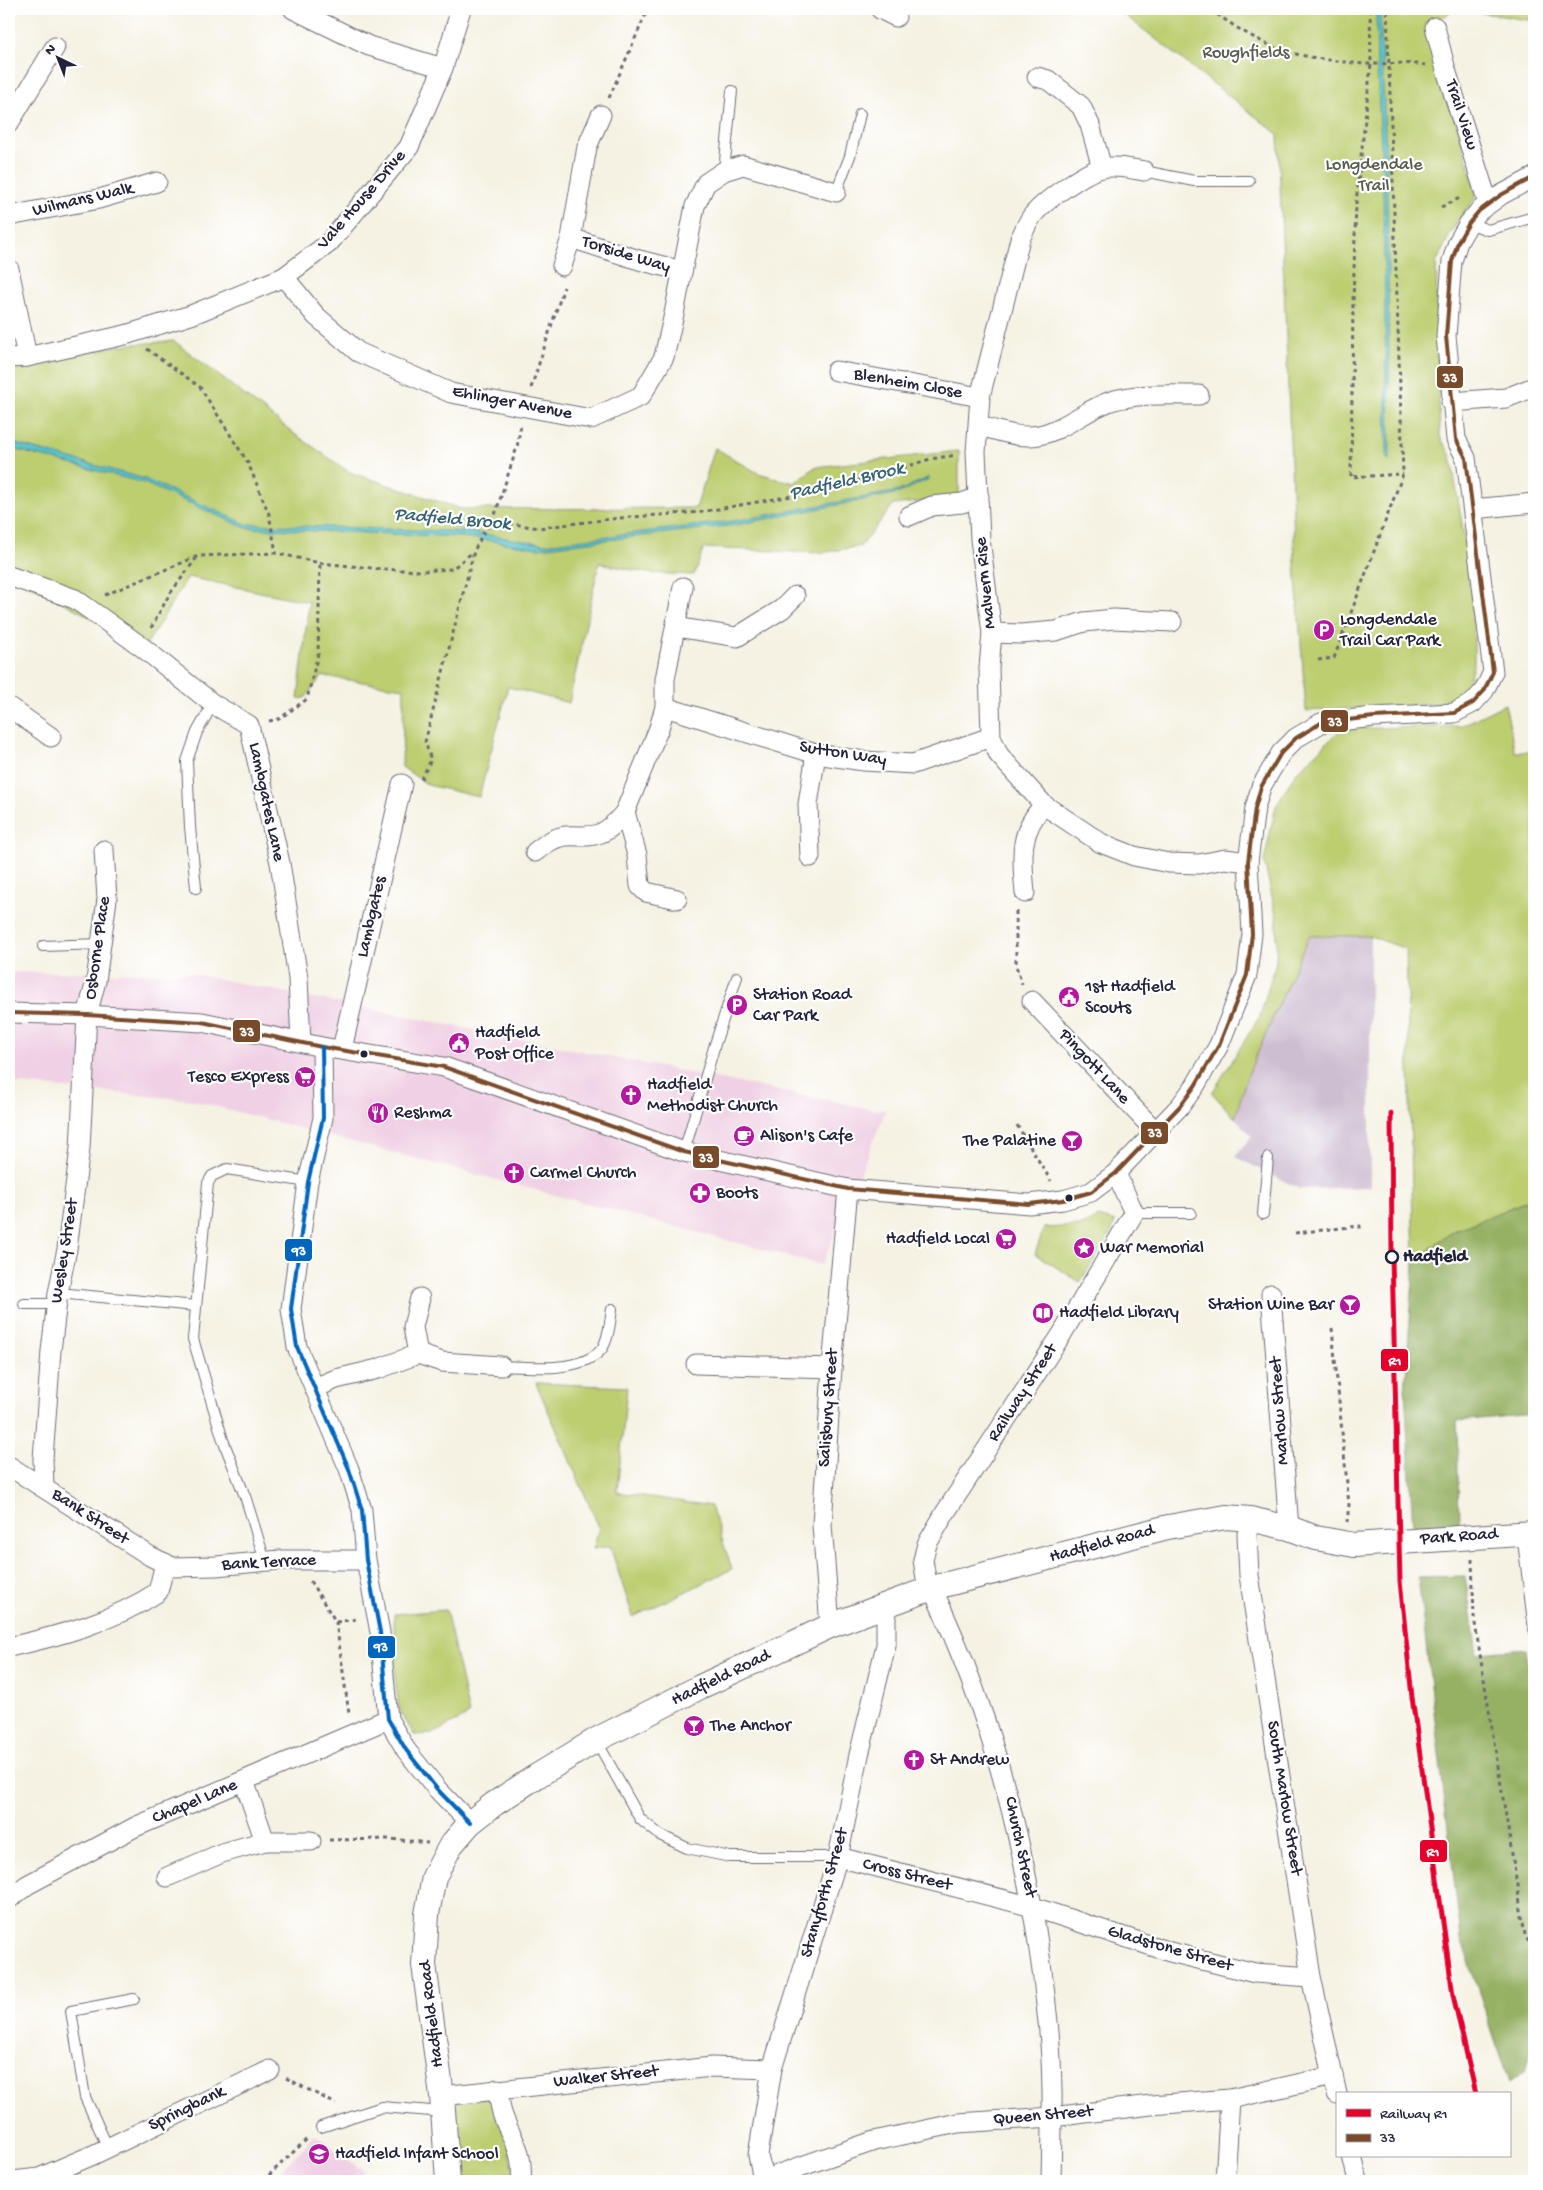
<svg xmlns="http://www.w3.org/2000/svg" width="1543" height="2190" font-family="'Gochi Hand',sans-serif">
	<rect width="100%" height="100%" fill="#fff"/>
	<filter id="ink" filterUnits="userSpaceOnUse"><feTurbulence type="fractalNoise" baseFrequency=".02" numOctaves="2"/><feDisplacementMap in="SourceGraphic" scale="10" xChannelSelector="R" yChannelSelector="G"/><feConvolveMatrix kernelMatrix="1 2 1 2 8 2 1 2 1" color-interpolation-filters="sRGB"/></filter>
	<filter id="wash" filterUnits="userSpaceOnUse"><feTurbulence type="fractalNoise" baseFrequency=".0096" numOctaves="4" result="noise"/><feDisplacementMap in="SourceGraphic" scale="20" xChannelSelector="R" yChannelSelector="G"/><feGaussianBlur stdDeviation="1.12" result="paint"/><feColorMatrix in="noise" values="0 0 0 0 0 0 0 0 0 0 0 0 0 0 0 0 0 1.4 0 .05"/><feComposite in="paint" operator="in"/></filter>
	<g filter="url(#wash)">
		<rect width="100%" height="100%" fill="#f5f2e3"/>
		<g fill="#f0d0e4">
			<path d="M9,972L189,973L876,1110H886L822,1265L192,1100L9,1083Z"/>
			<path d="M315,2135L364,2171L357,2181H271Z"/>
		</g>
		<path fill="#cebed1" d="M1309,936H1370V1187L1300,1189L1235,1157L1252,1136L1235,1118L1246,1079Z"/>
		<g fill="#bdce71" stroke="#707856">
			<path d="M1117,9H1458L1429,24L1477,196L1463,213L1450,234L1436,263L1440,437L1451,456L1468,561L1474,629V662L1467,688L1450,703L1306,711L1295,564L1278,134Z"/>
			<path d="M1464,9H1534V21L1464,10Z"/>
			<path d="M174,341L296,435L349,472L461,509L696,508L715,448L758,473L794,483L815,467L959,451V497L893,505L861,546L820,553L704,548L694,575L648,573L599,563L569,703L508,687L479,797L428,785L402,767L404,688L322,676L305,698L298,699L309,602L188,577L145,647L9,573V368L121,345Z"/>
			<path d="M1505,704L1515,752L1534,751V1198L1449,1233L1414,1263L1406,949L1370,936H1309L1246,1079L1235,1118L1212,1093L1260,1016L1276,962L1277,919L1264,861L1276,806L1295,774L1341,729L1461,726Z"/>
			<path d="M1099,1217L1115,1222L1111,1233L1080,1282L1035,1254L1044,1228L1080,1226Z"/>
			<path d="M536,1383L627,1387L617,1492L711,1506L732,1569L633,1617L610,1546L593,1549L599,1527Z"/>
			<path d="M446,1610L469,1715L432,1734L414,1735L399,1709L395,1678L394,1614Z"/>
			<path d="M492,2097L510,2145L514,2181H452L448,2103Z"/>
		</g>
		<g fill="#96b163" stroke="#5c6a4f">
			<path d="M1534,1198V1414L1457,1421L1459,1525L1413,1528L1405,1390L1414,1263L1449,1233Z"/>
			<path d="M1465,1576L1477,1653L1526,1649L1530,1678H1534V2036L1525,2071L1509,2083L1461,1938L1418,1577Z"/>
		</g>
		<g fill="#55c2ca" stroke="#3c7282">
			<path d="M1376,9H1380L1387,182L1390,460L1387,459L1383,183L1377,69Z"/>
			<path d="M9,442L145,479L246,524L469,532L544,544L734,521L899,491L929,477V479L899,493L735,525L538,548L465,537L246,528L144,483L9,448Z"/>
		</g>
	</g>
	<g filter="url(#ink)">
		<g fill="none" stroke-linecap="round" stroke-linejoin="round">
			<g stroke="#6c6b76" stroke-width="12">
				<g id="service">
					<path d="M724,171L732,91"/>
					<path d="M1144,171L1194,181H1249"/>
					<path d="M836,192L850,156L860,114"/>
					<path d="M1469,223L1488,230L1534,217"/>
					<path d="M196,888L190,827L187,761L197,732L213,704"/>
					<path d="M43,946L101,944"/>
					<path d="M684,1152L715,1044L737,977"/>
					<path d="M1134,1213H1191"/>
					<path d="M1263,1214L1268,1158"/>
					<path d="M58,1293L196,1306"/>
					<path d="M24,1304H57"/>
					<path d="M501,1366C528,1367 580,1373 601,1350C609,1340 610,1321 612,1309"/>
					<path d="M1522,1533L1534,1630"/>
					<path d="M265,1561L246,1499L223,1440L193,1339L208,1183L212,1176L227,1169L308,1182"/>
					<path d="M596,1740L640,1819L660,1835L687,1848L730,1857H838"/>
					<path d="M321,2127L382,2107L443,2112"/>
					<path d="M108,2148L85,2097L71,2011L134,1999"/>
				</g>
			</g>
			<g stroke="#6c6b76" stroke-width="21">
				<g id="minor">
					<path d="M293,9L369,46L443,68"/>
					<path d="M880,9L896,17"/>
					<path d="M1435,27L1446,70L1488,203"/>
					<path d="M1037,77L1048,80L1081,106L1090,125L1102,168"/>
					<path d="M9,123L55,47"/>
					<path d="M1144,171C1131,169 1116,165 1102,168C1086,171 1043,202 1033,215C1027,222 1024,232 1020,239L980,397L976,452L980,539L992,633L989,668L991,737L999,755L1044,805L1101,843L1134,856L1169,863L1199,864L1225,859L1248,862"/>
					<path d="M9,216L99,199L157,182"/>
					<path d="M571,238L639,260L682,271"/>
					<path d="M562,266L571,238L587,147L601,115"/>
					<path d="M9,269L27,357"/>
					<path d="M284,277L316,316L358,352L451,393L591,419L641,396L664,357L674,314L695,206L706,183L724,171L743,165L836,192"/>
					<path d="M9,358L27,357L125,335L191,315L284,277L329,243L409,147L443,68L461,9"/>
					<path d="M836,371L980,397"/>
					<path d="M1451,402L1506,398L1534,387"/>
					<path d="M979,426C998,430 1019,439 1039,435C1064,430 1087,409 1111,401C1137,393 1172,395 1199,395"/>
					<path d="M1473,509L1534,503"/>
					<path d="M909,516L932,506L962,503L979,497"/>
					<path d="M9,576L75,599L142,647L213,704L249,725L280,863L298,978L301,1042"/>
					<path d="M676,627L737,637L782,609L795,596"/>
					<path d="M992,633L1021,634L1056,631L1084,622L1114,619L1172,622"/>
					<path d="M9,707L51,737"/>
					<path d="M665,707L816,754L864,761L913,764L991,737"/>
					<path d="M535,852C544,845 554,837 566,836C578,835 590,838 601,833C611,829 618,820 625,812"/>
					<path d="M810,857L808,804L816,754"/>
					<path d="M1025,893C1022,858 1018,832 1044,805"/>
					<path d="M677,899L646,892L640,886L637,855L625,812L659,728L665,707V679L683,587"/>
					<path d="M1032,1001L1156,1132"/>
					<path d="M9,1013L87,1015L202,1022L322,1047L444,1067L684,1152L848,1189L1029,1204L1063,1200L1091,1192L1116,1173L1180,1106L1195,1086L1219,1045L1247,975L1252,934L1248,862L1255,808L1261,787L1281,753L1296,738L1321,723L1374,717L1454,713L1473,703L1484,691L1493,672L1466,458L1456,439L1446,336L1452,261L1458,242L1469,223L1479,211L1501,195L1534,177"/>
					<path d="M322,1047L323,1118L308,1182L291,1309L297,1347L349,1469L362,1510L366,1560L380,1632L388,1719L406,1750L437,1789L470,1823"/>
					<path d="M342,1049L402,784"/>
					<path d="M1271,1294L1289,1528"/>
					<path d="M418,1354L413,1327L420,1298"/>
					<path d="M696,1364L832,1368"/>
					<path d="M315,1388L336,1379L378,1369L418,1354L442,1362L501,1366"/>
					<path d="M9,1466L150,1556L172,1567L216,1566L280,1560H366"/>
					<path d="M44,1487L43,1459L51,1351L58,1293L67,1249L80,1148L87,1015L96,981L107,899L104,850"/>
					<path d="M1250,1519L1247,1534L1249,1575L1311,1977L1337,2094"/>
					<path d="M932,1588C997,1726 1033,1871 1048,2022C1054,2075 1052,2129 1051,2181"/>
					<path d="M928,1590L923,1560L927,1544L945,1513L1062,1334L1134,1213L1116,1173"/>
					<path d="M830,1626L822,1525L832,1368L848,1189"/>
					<path d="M9,1647C59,1636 114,1621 158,1592L165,1563"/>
					<path d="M244,1781L265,1841"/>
					<path d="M838,1857L1033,1907L1170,1952L1255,1973L1311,1977"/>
					<path d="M167,1877L222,1853L265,1841H311"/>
					<path d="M9,1899L27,1885L135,1827L388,1719"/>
					<path d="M497,2089C499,2097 500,2105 502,2113C511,2141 524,2147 521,2181"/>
					<path d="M442,2096L712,2067L772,2069"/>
					<path d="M1352,2156L1358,2181"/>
					<path d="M763,2179L758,2155L772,2069L838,1857L859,1755L886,1645V1619L881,1606"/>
					<path d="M13,2181L39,2178L93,2155L270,2070"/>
					<path d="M759,2181L874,2141L958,2123L1052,2117L1151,2105L1230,2099L1333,2076"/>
					<path d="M1225,2181L1230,2099"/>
				</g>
			</g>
			<g stroke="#6c6b76" stroke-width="26">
				<path id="tertiary" d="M448,2181L442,2096L424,1965L427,1914L434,1877L451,1845L470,1823L494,1804L537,1776L596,1740L700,1687L830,1626L932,1588L1168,1527L1226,1517L1250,1519L1289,1528L1316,1538L1354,1545L1534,1533"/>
			</g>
			<g stroke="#6c6b76" stroke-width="3" stroke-dasharray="4 4" stroke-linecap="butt">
				<path d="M1211,9C1230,25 1253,38 1276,48C1293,56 1351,64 1371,64C1389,64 1407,62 1425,65"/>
				<path d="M1370,9L1371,64L1356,203L1353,303L1351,477L1403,474"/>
				<path d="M609,98L648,9"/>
				<path d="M1441,207L1462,197"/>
				<path d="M147,349L200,387L248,463L269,514L276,553"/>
				<path d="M531,388L564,287"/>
				<path d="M493,521L539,528L619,518L701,512L808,493L871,478L930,459L957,455"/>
				<path d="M105,595L198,556L276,553L320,563L382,569L422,571L452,569L473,552"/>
				<path d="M151,628L169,595L198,556"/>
				<path d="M1318,660L1334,658L1403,474L1387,9"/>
				<path d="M269,721L279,719L307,699L318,654L320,563"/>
				<path d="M421,779L431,760L425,742L474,551L485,530L493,521L517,447L521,425"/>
				<path d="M1016,911V966L1022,984"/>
				<path d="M1017,1125L1051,1181"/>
				<path d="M1295,1233L1360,1226V1232"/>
				<path d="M1332,1328L1349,1505L1347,1522"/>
				<path d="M1472,1559L1474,1617L1525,1935L1534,1951"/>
				<path d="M310,1581L336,1622L349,1714"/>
				<path d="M336,1622L357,1619"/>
				<path d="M329,1840L391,1839L428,1843"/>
				<path d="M286,2078L336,2104"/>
				<path d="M263,2181L309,2137"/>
			</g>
			<use href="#service" stroke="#fff" stroke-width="10"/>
			<use href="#minor" stroke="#fff" stroke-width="19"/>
			<use href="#tertiary" stroke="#fff" stroke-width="24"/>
			<g stroke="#fff" stroke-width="8">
				<path id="bus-1" d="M9,1013L87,1015L202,1022L322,1047L444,1067L684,1152L848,1189L1029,1204L1063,1200L1091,1192L1116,1173L1180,1106L1195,1086L1219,1045L1247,975L1252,934L1248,862L1255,808L1261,787L1281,753L1296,738L1321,723L1374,717L1454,713L1473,703L1484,691L1493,672L1466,458L1456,439L1446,336L1452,261L1458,242L1469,223L1479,211L1501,195L1534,177"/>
			</g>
			<g stroke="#fff" stroke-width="8">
				<path id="bus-2" d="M322,1047L323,1118L308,1182L291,1309L297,1347L349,1469L362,1510L366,1560L380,1632L388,1719L406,1750L437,1789L470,1823"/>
			</g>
			<use href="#bus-1" stroke="#7a4b2a" stroke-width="4"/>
			<use href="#bus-2" stroke="#0065bd" stroke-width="4"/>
			<g stroke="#fff" stroke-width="9">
				<path id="rail-1" d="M1391,1113L1392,1257L1400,1581L1412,1697L1453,1995L1476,2094"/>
			</g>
			<use href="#rail-1" stroke="#e4002b" stroke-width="5"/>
		</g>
	</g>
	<defs>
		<g id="parking-disc" transform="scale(1.125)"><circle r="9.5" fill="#b5179e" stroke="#fff"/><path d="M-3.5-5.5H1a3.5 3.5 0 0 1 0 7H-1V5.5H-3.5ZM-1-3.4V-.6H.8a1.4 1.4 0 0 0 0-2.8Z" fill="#fff"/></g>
		<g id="civic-disc" transform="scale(1.125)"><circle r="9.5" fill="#b5179e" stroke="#fff"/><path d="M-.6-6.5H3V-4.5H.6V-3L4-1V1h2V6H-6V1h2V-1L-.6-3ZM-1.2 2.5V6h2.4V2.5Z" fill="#fff"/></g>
		<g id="supermarket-disc" transform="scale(1.125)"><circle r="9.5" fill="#b5179e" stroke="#fff"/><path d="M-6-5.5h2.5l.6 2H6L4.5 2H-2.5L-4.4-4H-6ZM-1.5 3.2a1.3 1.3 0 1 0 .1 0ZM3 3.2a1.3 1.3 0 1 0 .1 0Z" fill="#fff"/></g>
		<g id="church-disc" transform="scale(1.125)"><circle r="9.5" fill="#b5179e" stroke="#fff"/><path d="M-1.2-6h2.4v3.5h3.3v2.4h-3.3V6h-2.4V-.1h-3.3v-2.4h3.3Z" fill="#fff"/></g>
		<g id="restaurant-disc" transform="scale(1.125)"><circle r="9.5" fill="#b5179e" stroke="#fff"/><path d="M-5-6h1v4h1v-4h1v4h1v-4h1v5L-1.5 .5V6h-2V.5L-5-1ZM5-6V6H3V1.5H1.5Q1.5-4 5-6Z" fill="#fff"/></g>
		<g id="cafe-disc" transform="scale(1.125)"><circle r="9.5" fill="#b5179e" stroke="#fff"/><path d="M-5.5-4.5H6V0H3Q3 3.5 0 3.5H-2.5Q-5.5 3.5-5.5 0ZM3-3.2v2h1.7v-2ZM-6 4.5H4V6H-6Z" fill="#fff"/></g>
		<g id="bar-disc" transform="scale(1.125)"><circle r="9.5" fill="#b5179e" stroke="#fff"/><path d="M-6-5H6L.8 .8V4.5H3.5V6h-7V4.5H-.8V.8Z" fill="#fff"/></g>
		<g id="pharmacy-disc" transform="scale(1.125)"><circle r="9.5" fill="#b5179e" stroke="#fff"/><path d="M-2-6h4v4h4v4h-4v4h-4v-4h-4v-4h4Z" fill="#fff"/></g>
		<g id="sight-disc" transform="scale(1.125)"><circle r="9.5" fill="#b5179e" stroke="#fff"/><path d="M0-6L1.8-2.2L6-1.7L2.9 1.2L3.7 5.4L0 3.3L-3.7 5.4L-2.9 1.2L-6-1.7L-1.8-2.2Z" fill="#fff"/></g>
		<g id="library-disc" transform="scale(1.125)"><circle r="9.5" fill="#b5179e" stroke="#fff"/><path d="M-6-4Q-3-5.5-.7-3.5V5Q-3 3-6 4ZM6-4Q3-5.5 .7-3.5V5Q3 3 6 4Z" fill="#fff"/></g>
		<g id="school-disc" transform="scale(1.125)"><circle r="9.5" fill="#b5179e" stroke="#fff"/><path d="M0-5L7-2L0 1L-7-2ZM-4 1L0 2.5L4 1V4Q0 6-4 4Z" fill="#fff"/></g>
	</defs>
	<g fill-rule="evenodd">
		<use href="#parking-disc" x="1324" y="630"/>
		<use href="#civic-disc" x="1069" y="997"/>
		<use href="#parking-disc" x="737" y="1005"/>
		<use href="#civic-disc" x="459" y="1043"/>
		<use href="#supermarket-disc" x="305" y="1077"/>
		<use href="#church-disc" x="631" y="1095"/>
		<use href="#restaurant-disc" x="378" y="1113"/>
		<use href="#cafe-disc" x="744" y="1136"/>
		<use href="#bar-disc" x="1072" y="1141"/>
		<use href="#church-disc" x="514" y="1173"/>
		<use href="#pharmacy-disc" x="700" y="1193"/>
		<use href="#supermarket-disc" x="1006" y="1239"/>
		<use href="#sight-disc" x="1084" y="1248"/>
		<use href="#bar-disc" x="1350" y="1305"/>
		<use href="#library-disc" x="1043" y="1313"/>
		<use href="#bar-disc" x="694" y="1726"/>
		<use href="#church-disc" x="914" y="1760"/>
		<use href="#school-disc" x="319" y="2154"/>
	</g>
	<g fill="#22223b" stroke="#fff" stroke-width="2">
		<circle cx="364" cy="1054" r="4.5"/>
		<circle cx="1069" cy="1198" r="4.5"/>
	</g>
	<circle fill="#fff" stroke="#22223b" stroke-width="2.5" cx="1392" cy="1257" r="6"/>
	<g text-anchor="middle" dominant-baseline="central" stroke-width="4.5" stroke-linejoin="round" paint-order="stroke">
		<g font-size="18" fill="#585e4e" stroke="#fff">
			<text x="1246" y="53">Roughfields</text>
			<text x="1374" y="165">Longdendale<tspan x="1374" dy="21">Trail</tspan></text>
		</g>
		<g font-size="18" fill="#22223b" stroke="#fff">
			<text transform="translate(1461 115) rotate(72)">Trail View</text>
			<text transform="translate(83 200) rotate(-13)">Wilmans Walk</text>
			<text transform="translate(362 200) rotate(-49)">Vale House Drive</text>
			<text transform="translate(626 255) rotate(17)">Torside Way</text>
			<text transform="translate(908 384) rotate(10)">Blenheim Close</text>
			<text transform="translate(512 403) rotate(11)">Ehlinger Avenue</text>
			<text transform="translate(986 583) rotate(-96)">Malvern Rise</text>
			<text transform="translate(843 754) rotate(9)">Sutton Way</text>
			<text transform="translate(266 802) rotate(78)">Lambgates Lane</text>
			<text transform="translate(372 917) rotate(-77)">Lambgates</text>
			<text transform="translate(98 948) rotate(-82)">Osborne Place</text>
			<text transform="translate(1094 1067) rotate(47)">Pingott Lane</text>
			<text transform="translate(65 1251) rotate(-81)">Wesley Street</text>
			<text transform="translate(1023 1393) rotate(-57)">Railway Street</text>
			<text transform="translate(829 1408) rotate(-86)">Salisbury Street</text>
			<text transform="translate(1280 1411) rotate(-94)">Marlow Street</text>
			<text transform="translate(90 1517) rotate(33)">Bank Street</text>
			<text transform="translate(1459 1537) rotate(-4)">Park Road</text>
			<text transform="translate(1102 1544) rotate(-15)">Hadfield Road</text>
			<text transform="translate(269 1563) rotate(-3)">Bank Terrace</text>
			<text transform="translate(721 1678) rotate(-26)">Hadfield Road</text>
			<text transform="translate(1284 1798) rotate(81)">South Marlow Street</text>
			<text transform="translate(195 1802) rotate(-23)">Chapel Lane</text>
			<text transform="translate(1020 1847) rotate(78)">Church Street</text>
			<text transform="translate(907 1875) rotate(14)">Cross Street</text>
			<text transform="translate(825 1893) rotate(-74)">Stanyforth Street</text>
			<text transform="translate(1170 1949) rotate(16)">Gladstone Street</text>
			<text transform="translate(432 2014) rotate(-97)">Hadfield Road</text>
			<text transform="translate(606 2077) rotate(-6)">Walker Street</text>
			<text transform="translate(187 2109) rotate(-26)">Springbank</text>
			<text transform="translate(1043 2116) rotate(-5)">Queen Street</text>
		</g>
		<g font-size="18" fill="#22223b" stroke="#fff" text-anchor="start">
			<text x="1340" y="620">Longdendale<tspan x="1340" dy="21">Trail Car Park</tspan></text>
			<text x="1085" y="987">1st Hadfield<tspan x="1085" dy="21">Scouts</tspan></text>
			<text x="753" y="995">Station Road<tspan x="753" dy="21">Car Park</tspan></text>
			<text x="475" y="1033">Hadfield<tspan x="475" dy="21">Post Office</tspan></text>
			<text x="289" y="1077" text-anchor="end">Tesco Express</text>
			<text x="647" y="1085">Hadfield<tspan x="647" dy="21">Methodist Church</tspan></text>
			<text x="394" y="1113">Reshma</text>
			<text x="760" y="1136">Alison's Cafe</text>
			<text x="1056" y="1141" text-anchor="end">The Palatine</text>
			<text x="530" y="1173">Carmel Church</text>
			<text x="716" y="1193">Boots</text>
			<text x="990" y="1239" text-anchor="end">Hadfield Local</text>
			<text x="1100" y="1248">War Memorial</text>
			<text x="1334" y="1305" text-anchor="end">Station Wine Bar</text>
			<text x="1059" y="1313">Hadfield Library</text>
			<text x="710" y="1726">The Anchor</text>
			<text x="930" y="1760">St Andrew</text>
			<text x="335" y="2154">Hadfield Infant School</text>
		</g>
		<g font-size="18" font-weight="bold" fill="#22223b" stroke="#fff" text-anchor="start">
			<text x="1403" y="1257">Hadfield</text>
		</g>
		<g font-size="19" font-style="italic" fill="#366274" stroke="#fff">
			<text transform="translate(847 482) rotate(-13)">Padfield Brook</text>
			<text transform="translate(452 520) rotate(5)">Padfield Brook</text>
		</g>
	</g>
	<g stroke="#fff" stroke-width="2">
		<rect x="1436" y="365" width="28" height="24" rx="5" fill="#7a4b2a"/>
		<rect x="1320" y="709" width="29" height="24" rx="5" fill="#7a4b2a"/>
		<rect x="232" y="1019" width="29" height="24" rx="5" fill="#7a4b2a"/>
		<rect x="1140" y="1121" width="29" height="24" rx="5" fill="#7a4b2a"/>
		<rect x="692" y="1145" width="28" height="24" rx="5" fill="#7a4b2a"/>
		<rect x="284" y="1238" width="29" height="24" rx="5" fill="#0065bd"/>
		<rect x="1380" y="1348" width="29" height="24" rx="5" fill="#e4002b"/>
		<rect x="367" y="1635" width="29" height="24" rx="5" fill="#0065bd"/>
		<rect x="1419" y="1839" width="29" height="24" rx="5" fill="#e4002b"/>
	</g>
	<g font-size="14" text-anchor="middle" font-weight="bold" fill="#fff">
		<text x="1450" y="382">33</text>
		<text x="1335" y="726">33</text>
		<text x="247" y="1036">33</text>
		<text x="1155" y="1137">33</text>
		<text x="706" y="1162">33</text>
		<text x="299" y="1255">93</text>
		<text x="1395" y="1365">R1</text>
		<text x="381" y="1651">93</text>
		<text x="1433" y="1856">R1</text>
	</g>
	<rect width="1543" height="2190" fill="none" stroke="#fff" stroke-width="30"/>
	<rect x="1336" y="2092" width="175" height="65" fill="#ffffff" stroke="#a7a7b1"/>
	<rect x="1346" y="2109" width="25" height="8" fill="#e4002b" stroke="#a7a7b1"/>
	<text x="1380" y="2118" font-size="15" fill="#22223b">Railway R1</text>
	<rect x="1346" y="2134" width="25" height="8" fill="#7a4b2a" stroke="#a7a7b1"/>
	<text x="1380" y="2142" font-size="15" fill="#22223b">33</text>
	<g transform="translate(58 58) rotate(317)" stroke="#ffffff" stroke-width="4" paint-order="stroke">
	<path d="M0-4L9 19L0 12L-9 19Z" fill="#22223b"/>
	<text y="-8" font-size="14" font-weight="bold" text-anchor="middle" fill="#22223b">N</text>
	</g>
</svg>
